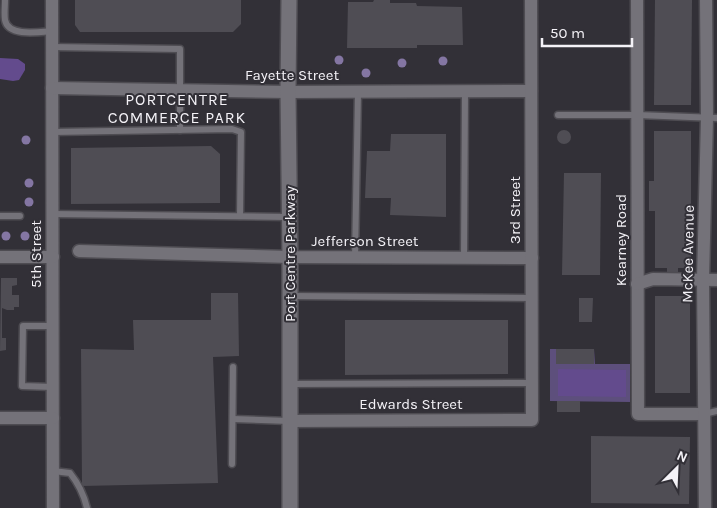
<svg xmlns="http://www.w3.org/2000/svg" width="717" height="508" font-family="Karla,sans-serif">
	<rect width="100%" height="100%" fill="#323037"/>
	<path fill="#5d4f7c" d="M550,349H594L595,364H630V402L550,401Z"/>
	<g fill="#634b8d">
		<path d="M0,58L18,59L25,64V70L19,80L13,81L0,79Z"/>
		<path d="M558,369L626,370V397L558,396Z"/>
	</g>
	<g fill="#4f4d54">
		<path d="M75,0H241V24L233,32H80L75,25Z"/>
		<path d="M374,0H390V3H416L417,6L462,7L463,45H417V48H347L348,2H373Z"/>
		<path d="M655,0H692L691,105H654Z"/>
		<circle cx="564" cy="137" r="7"/>
		<path d="M654,131H691V268H678V272H667V268H655V211H649V181H654Z"/>
		<path d="M391,134H446V217L390,215L391,198H365L367,151H390Z"/>
		<path d="M211,146L220,154V203L71,204V148Z"/>
		<path d="M564,173H601L600,275H562Z"/>
		<path d="M1,278H17V285L12,286V295H19V307H14V310H7L2,308V338H6V350L0,351Z"/>
		<path d="M211,293H238L239,356L213,357L218,483L82,486L81,349L134,350L133,320H211Z"/>
		<rect x="655" y="296" width="35" height="97"/>
		<path d="M579,298H593L592,322H579Z"/>
		<path d="M345,320H508V374L345,375Z"/>
		<rect x="556" y="349" width="38" height="15"/>
		<rect x="557" y="401" width="23" height="11"/>
		<path d="M591,436L690,437L689,504L591,503Z"/>
	</g>
	<g fill="none" stroke-linecap="round" stroke-linejoin="round">
		<g stroke="#4e4c52" stroke-width="9">
			<g id="lane">
				<path d="M5,0C5,6 4,14 5,20C8,37 39,32 52,31"/>
				<path d="M52,47L180,49V130"/>
				<path d="M558,115H637L717,118"/>
				<path d="M52,132L232,129L241,132L240,216"/>
				<path d="M52,214L289,217"/>
				<path d="M0,216H20"/>
				<path d="M355,258L358,92"/>
				<path d="M464,258L465,91"/>
				<path d="M290,296L532,298"/>
				<path d="M53,326H23L22,386L53,387"/>
				<path d="M291,384L532,383"/>
				<path d="M704,414L717,411"/>
				<path d="M233,419L289,421"/>
				<path d="M232,464L233,367"/>
				<path d="M53,471L70,473C78,483 84,495 87,508"/>
			</g>
		</g>
		<g stroke="#4e4c52" stroke-width="15">
			<g id="street">
				<path d="M52,0L53,508"/>
				<path d="M637,0L638,414H704"/>
				<path d="M52,88L288,92L531,91"/>
				<path d="M79,251L290,257L532,258"/>
				<path d="M0,257H53"/>
				<path d="M637,284L653,279L717,280"/>
				<path d="M0,418H53"/>
				<path d="M290,421L532,420L531,0"/>
				<path d="M705,508L703,279L707,118L706,0"/>
			</g>
		</g>
		<g stroke="#4e4c52" stroke-width="18">
			<path id="secondary" d="M289,0L288,92L290,257V508"/>
		</g>
		<use href="#lane" stroke="#747279" stroke-width="6"/>
		<use href="#street" stroke="#747279" stroke-width="12"/>
		<use href="#secondary" stroke="#747279" stroke-width="15"/>
	</g>
	<g fill="#8476a3">
		<circle cx="339" cy="60" r="4.5"/>
		<circle cx="443" cy="61" r="4.5"/>
		<circle cx="402" cy="63" r="4.5"/>
		<circle cx="366" cy="73" r="4.5"/>
		<circle cx="26" cy="140" r="4.5"/>
		<circle cx="29" cy="183" r="4.5"/>
		<circle cx="29" cy="202" r="4.5"/>
		<circle cx="6" cy="236" r="4.5"/>
		<circle cx="25" cy="236" r="4.5"/>
	</g>
	<g text-anchor="middle" dominant-baseline="central" stroke-width="4" stroke-linejoin="round" paint-order="stroke">
		<g font-size="15" fill="#f4f2f7" stroke="#323037">
			<text x="292" y="75">Fayette Street</text>
			<text transform="translate(515 210) rotate(-90)">3rd Street</text>
			<text transform="translate(621 240) rotate(-90)">Kearney Road</text>
			<text x="365" y="241">Jefferson Street</text>
			<text transform="translate(36 254) rotate(-90)">5th Street</text>
			<text transform="translate(290 254) rotate(-90)">Port Centre Parkway</text>
			<text transform="translate(688 254) rotate(-89)">McKee Avenue</text>
			<text x="411" y="404">Edwards Street</text>
		</g>
		<g font-size="16" letter-spacing="1" fill="#f4f2f7" stroke="#323037">
			<text x="177" y="99">PORTCENTRE<tspan x="177" dy="18">COMMERCE PARK</tspan></text>
		</g>
	</g>
	<g transform="translate(677 468) rotate(24)" stroke="#323037" stroke-width="4" paint-order="stroke">
	<path d="M0-4L9 19L0 12L-9 19Z" fill="#f4f2f7"/>
	<text y="-8" font-size="14" font-weight="bold" text-anchor="middle" fill="#f4f2f7">N</text>
	</g>
	<path d="M542 38v8h90v-8" fill="none" stroke="#f4f2f7" stroke-width="2.5"/>
	<text x="550" y="38" font-size="15" fill="#f4f2f7" stroke="#323037" stroke-width="4" paint-order="stroke">50 m</text>
</svg>
